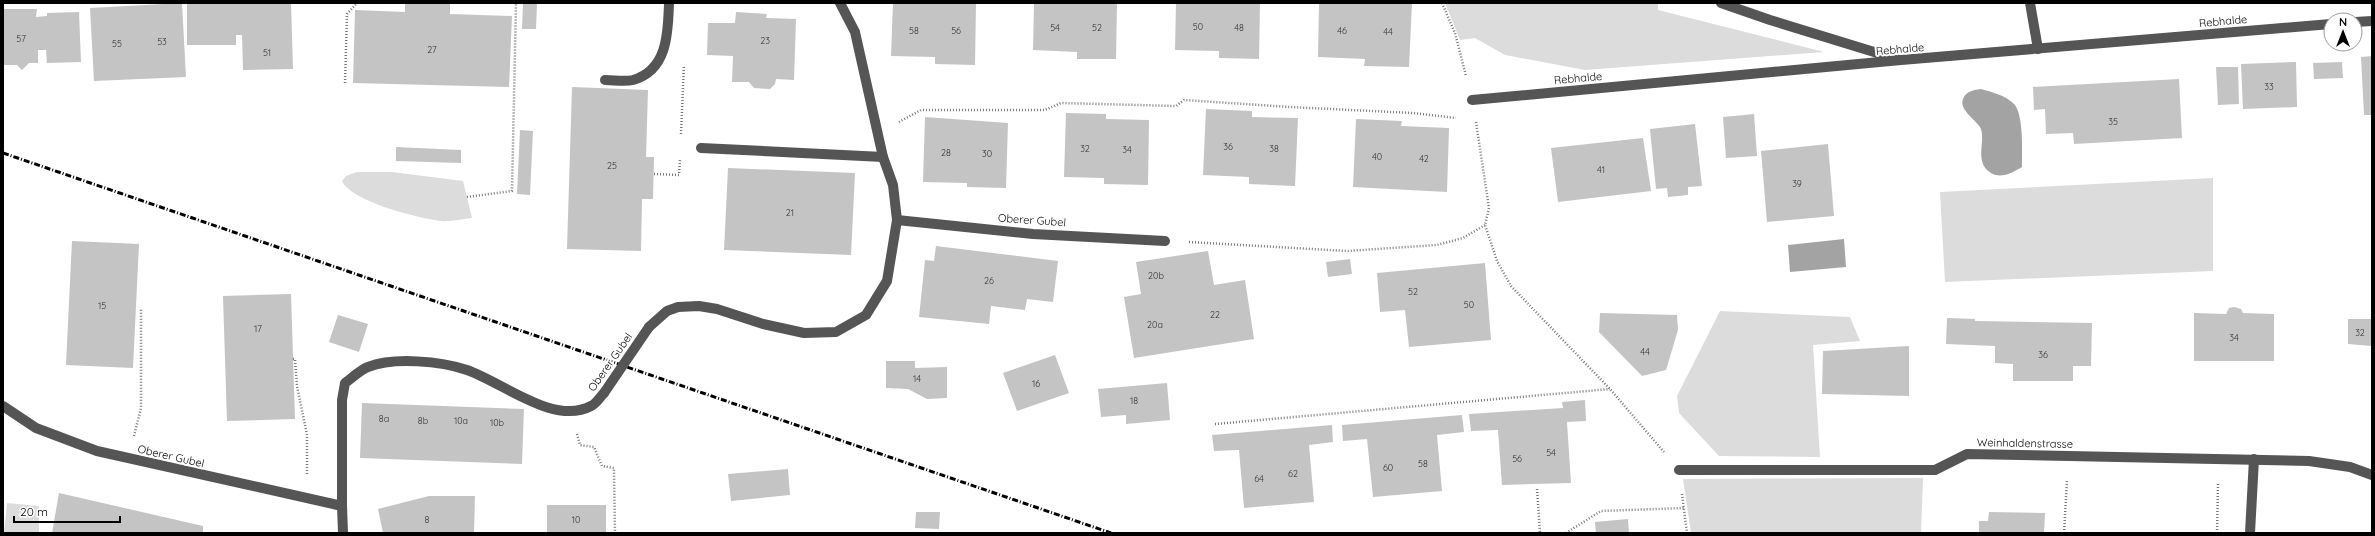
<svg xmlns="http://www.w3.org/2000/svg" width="2375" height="536" font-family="Quicksand,sans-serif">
	<rect width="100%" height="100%" fill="#fff"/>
	<g fill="#dcdcdc">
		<path d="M1445,3H1658V10L1824,52L1585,70L1505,55L1475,38L1460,40Z"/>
		<path d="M357,172H392L463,181L472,218C462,219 450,222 441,221C418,218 352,202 342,181L346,176Z"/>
		<path d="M2213,178V271L1945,282L1940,192Z"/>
		<path d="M1720,311L1850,317L1860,341L1813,345L1820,457L1719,456L1679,413L1677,396Z"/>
		<path d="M1923,478L1921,533H1691L1683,479Z"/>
		<path d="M7,503L39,506V533H4Z"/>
	</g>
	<g fill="#a3a3a3">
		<path d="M1981,89C1992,92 2004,95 2013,103C2024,112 2022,152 2022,167C2012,173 2001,179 1991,173C1973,162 1987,140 1980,127C1975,119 1959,110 1963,99C1966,91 1974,90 1981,89Z"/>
		<path d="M1844,239L1846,267L1790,272L1788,245Z"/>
	</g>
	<g fill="#c4c4c4">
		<path d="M182,3L186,77L94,81L90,8Z"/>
		<path d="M187,3H291L293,69L243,70L242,35H236V45H187Z"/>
		<path d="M405,3H450V14L512,16L509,87L353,83L355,10L405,12Z"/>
		<path d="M523,3H537L536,29H522Z"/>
		<path d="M893,3H976L975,65L935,64V57L891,56Z"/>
		<path d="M1034,3H1117L1116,59H1077V52L1033,50Z"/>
		<path d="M1176,3H1260L1259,59L1219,58V51L1175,50Z"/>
		<path d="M1319,3H1412L1409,67L1364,66L1365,59L1318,57Z"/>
		<path d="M3,9H37L36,17L47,16V13L79,12L81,62L47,63L46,50H38V63H29L22,70L17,65H3Z"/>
		<path d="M736,12L767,14L766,18L796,19L794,80L776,79L775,84L770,89L754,88L749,82H732L733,56L707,55L708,23H735Z"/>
		<path d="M2372,56V115H2364L2361,57Z"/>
		<path d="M2296,62L2297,107L2243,109L2241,64Z"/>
		<path d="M2342,62L2343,78L2314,79L2313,63Z"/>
		<path d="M2216,67H2238L2239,104L2218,105Z"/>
		<path d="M2179,79L2182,138L2074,144L2073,133L2046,134L2045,109L2034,110L2033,87Z"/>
		<path d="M572,87L648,90L646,157H654L653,199H642L641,251L567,249Z"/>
		<path d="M1206,109L1252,111V117L1298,118L1295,186L1249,184V177L1203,175Z"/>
		<path d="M1066,113L1106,114V119L1149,120L1148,185L1104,184V178L1064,177Z"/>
		<path d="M1754,114L1757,156L1726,158L1723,117Z"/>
		<path d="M925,117L1008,123L1006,188L967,187V183L923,182Z"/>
		<path d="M1356,119L1402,121L1401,126L1449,128L1447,192L1353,187Z"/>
		<path d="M1695,124L1702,186L1688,187V195L1668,197L1667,188L1656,189L1650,129Z"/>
		<path d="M520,130L533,131L530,195L517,194Z"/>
		<path d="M1643,138L1651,191L1558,202L1551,148Z"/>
		<path d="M1828,144L1834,216L1767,222L1761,151Z"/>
		<path d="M396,147L461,150V163L396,161Z"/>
		<path d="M728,168L855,173L851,255L724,250Z"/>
		<path d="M72,241L139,244L133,368L66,365Z"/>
		<path d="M936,246L1058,261L1053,302L1027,299L1025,310L991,306L989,324L919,317L925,260L934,261Z"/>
		<path d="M1208,251L1214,285L1245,280L1254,339L1134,358L1124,297L1141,294L1136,262Z"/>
		<path d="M1350,259L1352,274L1328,277L1326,262Z"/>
		<path d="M1485,263L1491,340L1409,347L1405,310L1380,312L1377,273Z"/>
		<path d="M291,294L295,419L227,421L223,296Z"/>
		<path d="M2234,307L2241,309L2243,313L2274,314V361H2194V313L2226,314L2229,308Z"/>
		<path d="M1600,313L1677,315L1678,330L1666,370L1642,376L1599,332Z"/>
		<path d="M338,315L368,324L359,352L329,342Z"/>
		<path d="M1947,318L1975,319V321L2092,323L2091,366H2073V381H2013V364L1995,363V346L1946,344Z"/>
		<path d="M2348,319H2372V346L2348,344Z"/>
		<path d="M1909,346V396L1822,394L1823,351Z"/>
		<path d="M1055,355L1069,393L1017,411L1003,373Z"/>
		<path d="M886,361H915V368L947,367V398L927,399L908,389L886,388Z"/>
		<path d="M1167,383L1170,420L1126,424V415L1101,417L1098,389Z"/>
		<path d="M1585,400L1586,421L1567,422L1571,483L1502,485L1498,430L1471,431L1469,414L1563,408L1562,402Z"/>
		<path d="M362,403L524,409L522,464L360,458Z"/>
		<path d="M1462,415L1464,432L1437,435L1442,491L1373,497L1367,439L1343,441L1342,425Z"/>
		<path d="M1332,425L1333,442L1309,445L1314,502L1244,508L1239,450L1214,451L1212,435Z"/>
		<path d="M788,469L790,495L731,501L728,474Z"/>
		<path d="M59,493L203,526V533H52Z"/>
		<path d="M429,496H475L474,533H383L378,509Z"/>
		<rect x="547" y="505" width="59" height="28"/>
		<path d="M916,512H940L939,529L915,528Z"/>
		<path d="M1989,512L2045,513L2044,533H1979V521H1988Z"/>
		<path d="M1628,519L1629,533H1596L1595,522Z"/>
	</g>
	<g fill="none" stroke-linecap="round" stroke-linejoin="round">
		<g stroke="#777" stroke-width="2.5" stroke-dasharray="1 2" stroke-linecap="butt">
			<path d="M1442,3L1455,33L1466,76"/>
			<path d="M345,83L347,14L357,3"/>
			<path d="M899,122L921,110H1045L1061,103L1176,106L1184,100L1290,107L1413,113L1456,118"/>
			<path d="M1476,122L1489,208L1485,225L1497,261L1511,286L1610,389L1664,452"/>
			<path d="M681,134L684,65"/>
			<path d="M654,174L679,175L680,159"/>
			<path d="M467,197L512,191L516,3"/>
			<path d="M1189,242L1347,251L1437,245L1463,238L1485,225"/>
			<path d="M293,359H295L297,386L307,435V474"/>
			<path d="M1215,424L1610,389"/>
			<path d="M577,434L580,445L594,447L602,466L614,468L615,533"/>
			<path d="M134,436L141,408V309"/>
			<path d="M1537,489L1540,533"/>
			<path d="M1682,494L1687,533"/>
			<path d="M1566,533L1601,511L1684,508"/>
			<path d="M2064,533L2067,480"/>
			<path d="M2217,533L2218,484"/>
		</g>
		<g stroke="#555" stroke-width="10">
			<path d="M1721,3L1770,20L1897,59"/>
			<path d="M2030,3L2038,49"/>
			<path d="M2355,22L2372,21"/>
			<path d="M605,80C614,80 625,82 633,80C668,70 668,32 669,3"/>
			<path d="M1472,100L1901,60L2331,24"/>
			<path d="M701,148L883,157"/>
			<path d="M897,220L1033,234L1165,241"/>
			<path d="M649,327L667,311L678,307L699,306L717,309L763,324L804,333L836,332L866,315L887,281L897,220L893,185L883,157L855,32L840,3"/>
			<path d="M3,406L36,428L97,451L342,506L343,533"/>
			<path d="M1679,470H1935L1967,454L2309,461L2350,467L2372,475"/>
			<path d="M342,506V400L345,383C352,378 360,370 368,367C393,357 441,361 467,370C502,382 554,426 591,406C596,404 600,397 604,393"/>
			<path d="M2250,533L2254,459"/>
		</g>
		<path stroke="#000" stroke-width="3" stroke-dasharray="6 2 1 2" stroke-linecap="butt" d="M3,153L1111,533"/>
		<path stroke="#555" stroke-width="10" d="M604,393L649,327"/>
	</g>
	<g text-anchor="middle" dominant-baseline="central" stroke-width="4" stroke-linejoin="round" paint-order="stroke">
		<g font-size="9" fill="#313131">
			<text x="1198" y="26">50</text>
			<text x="1055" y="27">54</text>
			<text x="1097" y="27">52</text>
			<text x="1239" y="27">48</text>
			<text x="914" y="30">58</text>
			<text x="956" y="30">56</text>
			<text x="1342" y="30">46</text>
			<text x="1388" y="31">44</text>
			<text x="21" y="38">57</text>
			<text x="765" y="40">23</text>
			<text x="162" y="41">53</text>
			<text x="117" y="43">55</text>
			<text x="432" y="49">27</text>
			<text x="267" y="52">51</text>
			<text x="2269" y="86">33</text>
			<text x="2113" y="121">35</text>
			<text x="1228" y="146">36</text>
			<text x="1085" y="148">32</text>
			<text x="1274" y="148">38</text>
			<text x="1127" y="149">34</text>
			<text x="946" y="152">28</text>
			<text x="987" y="153">30</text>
			<text x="1377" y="156">40</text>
			<text x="1424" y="158">42</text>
			<text x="612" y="165">25</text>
			<text x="1601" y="169">41</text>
			<text x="1797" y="183">39</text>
			<text x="790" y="212">21</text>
			<text x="1156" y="275">20b</text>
			<text x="989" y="280">26</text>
			<text x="1413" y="291">52</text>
			<text x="1469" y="304">50</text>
			<text x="102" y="305">15</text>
			<text x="1215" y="314">22</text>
			<text x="1155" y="324">20a</text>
			<text x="258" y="328">17</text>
			<text x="2360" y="332">32</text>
			<text x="2234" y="337">34</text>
			<text x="1645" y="351">44</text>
			<text x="2043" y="354">36</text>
			<text x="917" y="378">14</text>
			<text x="1036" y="383">16</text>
			<text x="1134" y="400">18</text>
			<text x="384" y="418">8a</text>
			<text x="423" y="420">8b</text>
			<text x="461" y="420">10a</text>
			<text x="497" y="422">10b</text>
			<text x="1551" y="452">54</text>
			<text x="1517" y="458">56</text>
			<text x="1423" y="463">58</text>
			<text x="1388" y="467">60</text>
			<text x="1293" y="473">62</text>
			<text x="1259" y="478">64</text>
			<text x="427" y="519">8</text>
			<text x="576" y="519">10</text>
		</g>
		<g font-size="11" fill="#000" stroke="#fff">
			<text transform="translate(2223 21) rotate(-5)">Rebhalde</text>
			<text transform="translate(1900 49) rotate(-5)">Rebhalde</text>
			<text transform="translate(1578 78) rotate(-5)">Rebhalde</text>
			<text transform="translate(1032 220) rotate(4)">Oberer Gubel</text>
			<text transform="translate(610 362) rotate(-55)">Oberer Gubel</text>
			<text transform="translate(2025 443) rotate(1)">Weinhaldenstrasse</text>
			<text transform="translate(171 456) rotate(13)">Oberer Gubel</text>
		</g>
	</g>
	<rect width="2375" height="536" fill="none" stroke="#000000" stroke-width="8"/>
	<g transform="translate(2343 32)"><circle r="19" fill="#ffffff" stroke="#999999"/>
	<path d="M0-3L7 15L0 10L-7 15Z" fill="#000000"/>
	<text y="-6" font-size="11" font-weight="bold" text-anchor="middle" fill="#000000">N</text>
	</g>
	<path d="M14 516v6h106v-6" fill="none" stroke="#000000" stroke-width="2"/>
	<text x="20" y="516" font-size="12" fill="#000000" stroke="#ffffff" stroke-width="3" paint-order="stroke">20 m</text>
</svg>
